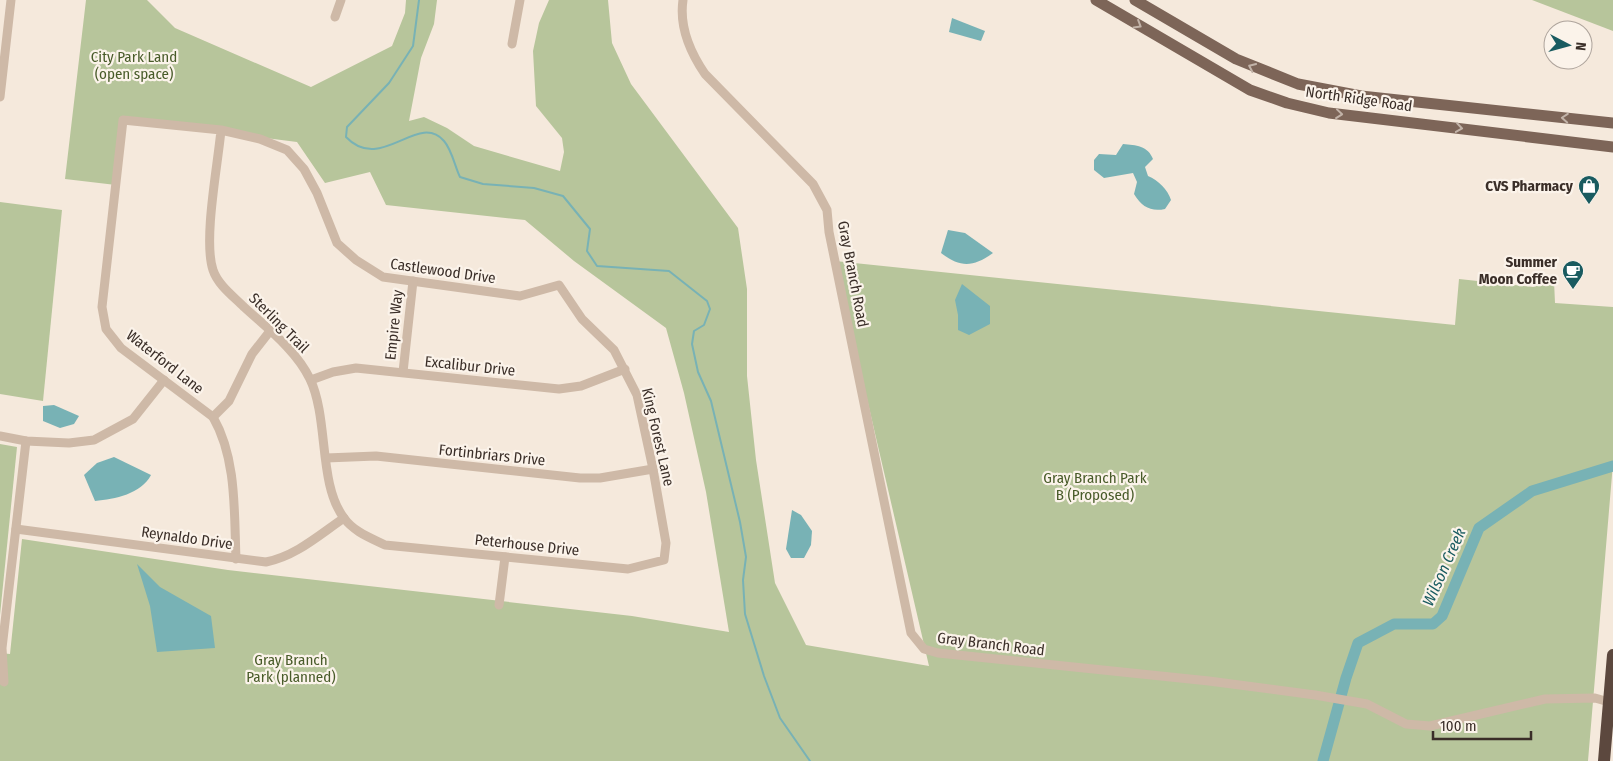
<svg xmlns="http://www.w3.org/2000/svg" width="1613" height="761" font-family="'Fira Sans Condensed',sans-serif">
	<rect width="100%" height="100%" fill="#f5e9dc"/>
	<g fill="#b7c59b">
		<path d="M86,0H147L175,28L311,87L392,46L405,13L406,0H437L434,24L421,58L409,121L424,117L447,128L474,146L560,171L564,152L562,138L536,106L533,51L539,23L549,0H608L612,43L631,84L738,228L747,289V376L756,460L775,583L806,645L929,666L835,261L1455,325L1459,279L1533,287L1554,281L1555,303L1613,307V463L1588,761H0V653L10,654L22,539L228,570L632,616L729,632L706,492L684,393L666,328L574,261L525,220L386,205L370,172L325,183L297,142L123,120L116,185L65,179Z"/>
		<path d="M1532,0H1613V31Z"/>
		<path d="M0,202L62,210L43,401L0,394Z"/>
		<path d="M0,444L17,447L0,615Z"/>
	</g>
	<g fill="#78b2b5">
		<path d="M952,18L985,31L981,41L949,32Z"/>
		<path d="M1123,144C1136,145 1148,146 1153,159L1145,167L1148,176C1158,180 1168,190 1171,200L1165,209C1151,212 1142,207 1134,194L1137,182L1133,173L1104,178L1094,170V160L1099,154L1116,155Z"/>
		<path d="M948,230L965,233L993,253C974,267 960,268 941,253Z"/>
		<path d="M962,284L990,306V324L969,335L958,330V315L955,300Z"/>
		<path d="M54,405L79,416L74,424L60,428L43,421V406Z"/>
		<path d="M114,457L151,475C141,494 115,499 95,501L84,475L97,463Z"/>
		<path d="M792,510L801,515L812,531L811,545L804,558H791L786,549Z"/>
		<path d="M137,564L160,587L211,616L215,648L157,652L150,606Z"/>
	</g>
	<g fill="none" stroke-linecap="round" stroke-linejoin="round">
		<path stroke="#78b2b5" stroke-width="2" d="M419,0L413,46L389,83L347,127L346,137C381,174 418,111 444,141C452,150 455,167 460,177L483,184L534,188L563,196L590,229L587,251L597,266L669,271L707,301L710,309L704,325L694,331L692,344L698,372L711,401L740,522L746,557L743,580L745,614L764,676L780,718L810,761"/>
		<path stroke="#78b2b5" stroke-width="11" d="M1323,761L1346,678L1358,643L1394,624H1433L1442,616L1479,528L1532,491L1613,466"/>
		<g stroke="#ceb9a7" stroke-width="9">
			<path d="M683,0C679,27 690,52 705,74L813,184L827,210L829,232L911,633L924,649L938,653L1209,681L1315,695L1367,704L1406,724L1430,726L1545,699L1595,698L1609,702"/>
			<path d="M335,17L341,0"/>
			<path d="M512,44L520,0"/>
			<path d="M0,97L11,0"/>
			<path d="M221,130C218,164 203,240 213,270C218,285 233,296 244,307C268,329 296,350 310,379C329,419 318,484 344,518C354,532 371,538 385,545L628,569L664,560L666,543L653,469L637,395L614,350L582,319L559,285L520,296L383,277L356,260L337,243L317,193L304,169L287,150L260,139L221,130L123,120L102,307L106,329L121,348L213,417C237,459 234,512 236,559"/>
			<path d="M403,372L413,281"/>
			<path d="M311,380L333,372L356,368L559,389L581,386L625,369"/>
			<path d="M213,417L229,401L252,354L270,331"/>
			<path d="M0,436L26,441L69,443L94,440L133,419L164,380"/>
			<path d="M326,458L376,456L580,478H600L653,469"/>
			<path d="M16,529L266,562C296,556 319,535 344,518"/>
			<path d="M499,605L505,557"/>
			<path d="M4,682L2,648L26,441"/>
		</g>
		<g stroke="#7d6558" stroke-width="11">
			<path d="M1096,0L1250,90L1287,103L1329,113L1613,147"/>
			<path d="M1135,0L1236,59L1298,84L1361,96L1613,123"/>
		</g>
		<path stroke="#5c483e" stroke-width="12" d="M1604,761L1613,655"/>
	</g>
	<defs><path id="oneway-chevron" d="M-2-3.5L2.5 0L-2 3.5" fill="none" stroke-width="1.6" stroke-linecap="round" stroke-linejoin="round" transform="scale(1.25)"/></defs>
	<g stroke="#c2b3a8">
		<use href="#oneway-chevron" transform="translate(1138 25) rotate(31)"/>
		<use href="#oneway-chevron" transform="translate(1252 67) rotate(-155)"/>
		<use href="#oneway-chevron" transform="translate(1339 114) rotate(6)"/>
		<use href="#oneway-chevron" transform="translate(1565 118) rotate(-176)"/>
		<use href="#oneway-chevron" transform="translate(1459 128) rotate(8)"/>
	</g>
	<defs>
		<g id="shop-pin" transform="scale(1.125)"><path d="M0 17L-7.5 6A9.5 9.5 0 1 1 7.5 6Z" fill="#195b60" stroke="#fbf3ea"/><path d="M-5-2.5h2.3a2.7 3.5 0 0 1 5.4 0H5L5.5 6h-11ZM-1.5-2.5h3a1.5 2.3 0 0 0-3 0Z" fill="#fff"/></g>
		<g id="cafe-pin" transform="scale(1.125)"><path d="M0 17L-7.5 6A9.5 9.5 0 1 1 7.5 6Z" fill="#195b60" stroke="#fbf3ea"/><path d="M-5.5-4.5H6V0H3Q3 3.5 0 3.5H-2.5Q-5.5 3.5-5.5 0ZM3-3.2v2h1.7v-2ZM-6 4.5H4V6H-6Z" fill="#fff"/></g>
	</defs>
	<g fill-rule="evenodd">
		<use href="#shop-pin" x="1589" y="186"/>
		<use href="#cafe-pin" x="1573" y="271"/>
	</g>
	<g text-anchor="middle" dominant-baseline="central" stroke-width="4.5" stroke-linejoin="round" paint-order="stroke">
		<g font-size="15" fill="#485b29" stroke="#fbf3ea">
			<text x="134" y="57">City Park Land<tspan x="134" dy="17">(open space)</tspan></text>
			<text x="1095" y="478">Gray Branch Park<tspan x="1095" dy="17">B (Proposed)</tspan></text>
			<text x="291" y="660">Gray Branch<tspan x="291" dy="17">Park (planned)</tspan></text>
		</g>
		<g font-size="15" fill="#3a2e28" stroke="#fbf3ea">
			<text transform="translate(1359 99) rotate(8)">North Ridge Road</text>
			<text transform="translate(443 271) rotate(8)">Castlewood Drive</text>
			<text transform="translate(853 274) rotate(79)">Gray Branch Road</text>
			<text transform="translate(279 323) rotate(45)">Sterling Trail</text>
			<text transform="translate(394 325) rotate(-84)">Empire Way</text>
			<text transform="translate(165 362) rotate(38)">Waterford Lane</text>
			<text transform="translate(470 366) rotate(6)">Excalibur Drive</text>
			<text transform="translate(658 437) rotate(77)">King Forest Lane</text>
			<text transform="translate(492 455) rotate(6)">Fortinbriars Drive</text>
			<text transform="translate(187 538) rotate(8)">Reynaldo Drive</text>
			<text transform="translate(527 545) rotate(6)">Peterhouse Drive</text>
			<text transform="translate(991 644) rotate(7)">Gray Branch Road</text>
		</g>
		<g font-size="15" font-weight="bold" fill="#3a2e28" stroke="#fbf3ea" text-anchor="end">
			<text x="1573" y="186">CVS Pharmacy</text>
			<text x="1557" y="262">Summer<tspan x="1557" dy="17">Moon Coffee</tspan></text>
		</g>
		<g font-size="16" font-style="italic" fill="#195b60" stroke="#fbf3ea">
			<text transform="translate(1444 567) rotate(-66)">Wilson Creek</text>
		</g>
	</g>
	<g transform="translate(1568 45) rotate(96)"><circle r="24" fill="#fbf3ea" stroke="#aea49c"/>
	<path d="M0-4L9 19L0 12L-9 19Z" fill="#195b60"/>
	<text y="-8" font-size="14" font-weight="bold" text-anchor="middle" fill="#3a2e28">N</text>
	</g>
	<path d="M1433 731v8h98v-8" fill="none" stroke="#3a2e28" stroke-width="2.5"/>
	<text x="1440" y="731" font-size="15" fill="#3a2e28" stroke="#fbf3ea" stroke-width="4" paint-order="stroke">100 m</text>
</svg>
